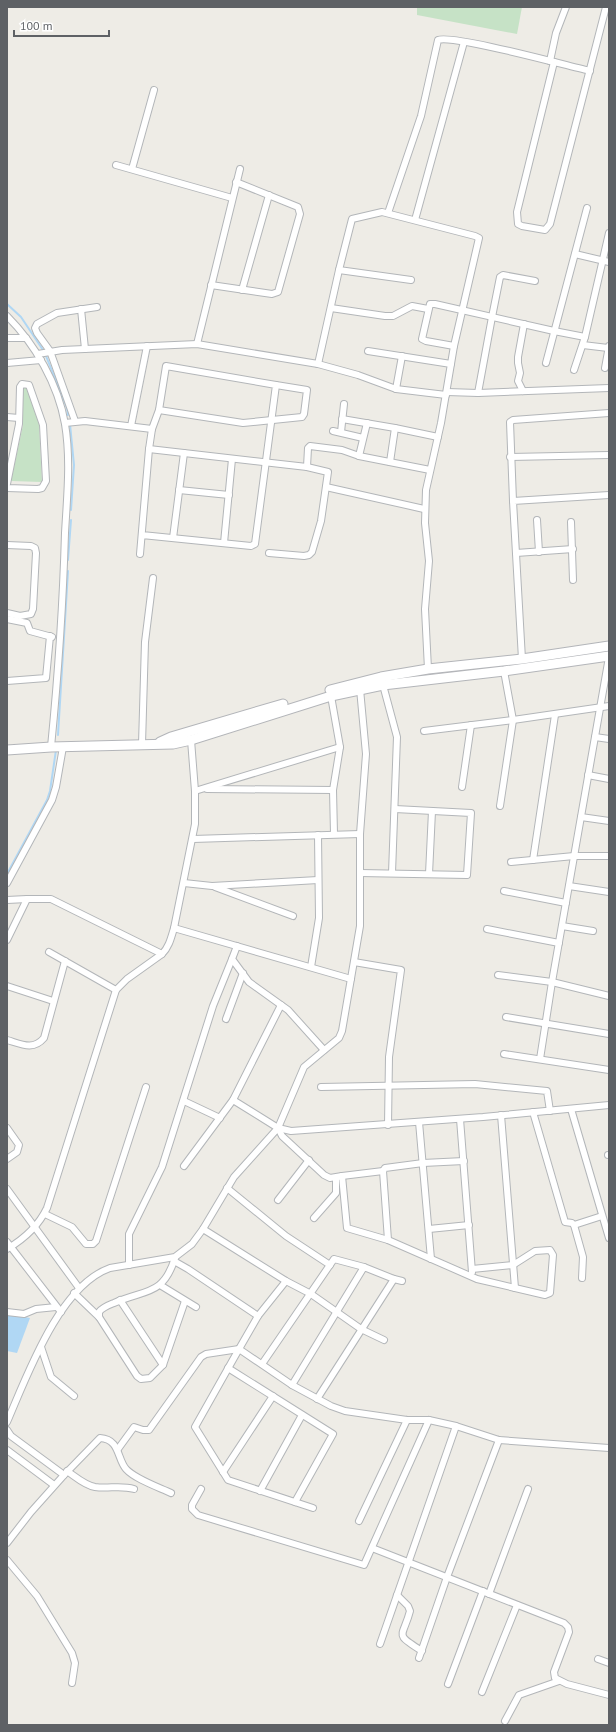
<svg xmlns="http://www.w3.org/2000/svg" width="616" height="1732" font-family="'PT Sans',sans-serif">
	<rect width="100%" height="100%" fill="#eeece6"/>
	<g fill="#c6e2c6">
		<path d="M417,7H522L517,34L417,15Z"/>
		<path d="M22,388H28L39,423L42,482L11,481L23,425Z"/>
	</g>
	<path fill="#b0d7f4" d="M7,1313L30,1318L17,1353L7,1351Z"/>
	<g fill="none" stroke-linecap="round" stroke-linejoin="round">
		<g stroke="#b0d7f4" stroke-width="2">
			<path d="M7,304L21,317L43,350"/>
			<path d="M46,356L67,408L68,415"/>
			<path d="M70,424L74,465L71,510"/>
			<path d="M68,560L71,520"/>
			<path d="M58,735L68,571"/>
			<path d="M7,874L47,800L50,791L56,750"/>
		</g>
		<g stroke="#b3b6b9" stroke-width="8">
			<g id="minor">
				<path d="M550,61L556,33L566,7"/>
				<path d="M554,62L517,212L518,224L522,226L545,230L550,224L606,7"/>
				<path d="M116,165L232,198"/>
				<path d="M132,169L154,90"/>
				<path d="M388,213L421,116L438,40C452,34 568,66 590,71"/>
				<path d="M415,220L464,42"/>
				<path d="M575,254L609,262"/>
				<path d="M339,270L411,280"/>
				<path d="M211,285L272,294L278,292L300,214L298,207L236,182"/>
				<path d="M242,290L269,195"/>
				<path d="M331,308L385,316H393L412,306L428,309"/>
				<path d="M81,309L85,349"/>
				<path d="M7,316C35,344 58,384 65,424C71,460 67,497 65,533C63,604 58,676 51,747"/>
				<path d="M7,338H26"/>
				<path d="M197,344L240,169"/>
				<path d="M583,345L608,348"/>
				<path d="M454,346L426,341L422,339L430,304H435L554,331L585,337"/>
				<path d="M368,351L451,364"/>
				<path d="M38,354L62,350L197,344L318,364L358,375L396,389L446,395"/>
				<path d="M7,363L41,360"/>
				<path d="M546,363L587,208"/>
				<path d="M318,364L339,270L352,219L382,212L475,236L479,238L454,346L441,423L426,490L425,523L429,561L425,609L428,669"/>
				<path d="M605,368L609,346"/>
				<path d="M574,370L585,337L609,233"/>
				<path d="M396,389L402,356"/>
				<path d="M523,391L518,381L520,373L518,363V357L524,324"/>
				<path d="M447,392L478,393L609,388"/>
				<path d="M478,393L492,317L500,277L503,275L535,281"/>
				<path d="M159,410L243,423L302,417L304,414L307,390L276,385"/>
				<path d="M7,417L19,418"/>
				<path d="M342,419L395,428L438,437"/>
				<path d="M75,421L50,351L37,333L35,328L37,324L57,313L97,307"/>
				<path d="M65,423L85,421L152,429"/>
				<path d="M131,426L147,346"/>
				<path d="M333,431L363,438"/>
				<path d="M341,432L344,404"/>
				<path d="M149,449L307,467L328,472L321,521L312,552L309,555L304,556L269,553"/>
				<path d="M359,456L367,423"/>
				<path d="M510,457L609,455"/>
				<path d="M390,462L395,428"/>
				<path d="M307,467L308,448L310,446L342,450L359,456L430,470"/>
				<path d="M7,484L19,424L20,387L22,384L29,385L43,425L46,481L42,488L38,489L7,488"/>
				<path d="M326,487L424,509"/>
				<path d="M179,490L229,495"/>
				<path d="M513,501L510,422L513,420L609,413"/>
				<path d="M537,520L539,552"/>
				<path d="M571,522L573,580"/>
				<path d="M173,538L184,453"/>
				<path d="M224,543L232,459"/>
				<path d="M7,545L31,546L35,548L36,553L33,609L31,614L20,616L7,613"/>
				<path d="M516,553L573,549"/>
				<path d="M140,554L149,449L152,429L159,410L166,366L276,385L255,544L251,546L142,535"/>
				<path d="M7,619L27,623L30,631L52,637"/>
				<path d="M522,659L513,501L609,495"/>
				<path d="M7,681L46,678L50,636"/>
				<path d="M383,685L397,737L392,873"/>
				<path d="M331,696L340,747L333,790L334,834"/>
				<path d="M424,731L513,720L609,706"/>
				<path d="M595,737L609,739"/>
				<path d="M142,744L145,642L153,578"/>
				<path d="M588,775L609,779"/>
				<path d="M462,787L471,725"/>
				<path d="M207,789L333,790"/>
				<path d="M195,791L340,747"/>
				<path d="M500,806L513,720L504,671"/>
				<path d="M581,817L609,821"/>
				<path d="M193,839L360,834"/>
				<path d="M533,860L555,715"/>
				<path d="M511,862L574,856H609"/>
				<path d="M360,873L467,875L471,813L395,809"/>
				<path d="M429,874L432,811"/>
				<path d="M7,883L52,800L56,787L63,747"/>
				<path d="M184,883L212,886L318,880"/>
				<path d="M569,886L609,892"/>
				<path d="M215,887L293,916"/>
				<path d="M504,891L566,903"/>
				<path d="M7,900L27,899"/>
				<path d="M562,926L593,931"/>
				<path d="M174,928L351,979"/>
				<path d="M487,929L559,943"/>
				<path d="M7,940L27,899H51L162,954"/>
				<path d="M237,946L232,959L249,982L288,1010L324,1050"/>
				<path d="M49,952L116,990"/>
				<path d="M354,962L401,970L389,1057L388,1125"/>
				<path d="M311,967L319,918L318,835"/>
				<path d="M498,975L552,982L609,996"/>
				<path d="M7,986L53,1001"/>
				<path d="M506,1017L609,1034"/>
				<path d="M226,1019L243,973"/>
				<path d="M7,1040C21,1044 33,1051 44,1038L65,961"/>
				<path d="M504,1054L609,1070"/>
				<path d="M540,1059L552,982L609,657"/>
				<path d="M321,1087L475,1084L547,1091L550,1111"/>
				<path d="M233,1100L278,1128L291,1131L483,1117L609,1105"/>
				<path d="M184,1101L220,1118"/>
				<path d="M571,1109L609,1238"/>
				<path d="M533,1112L565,1222L572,1223L574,1225L583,1257L582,1278"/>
				<path d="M501,1115L515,1288"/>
				<path d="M460,1119L472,1272"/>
				<path d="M419,1122L431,1259"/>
				<path d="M7,1128L19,1145L17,1152L7,1159"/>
				<path d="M278,1128L282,1136L324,1175L330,1178L342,1176L347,1228L388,1240"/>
				<path d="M608,1155H609"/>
				<path d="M464,1161L423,1163L385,1168L383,1171L388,1240L477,1279L545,1295L550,1293L553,1255L550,1250L535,1251L513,1265L472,1269"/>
				<path d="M184,1166L233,1100L281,1005"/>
				<path d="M342,1176L383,1171"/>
				<path d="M227,1188L286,1236L330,1265"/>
				<path d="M7,1189L79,1288"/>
				<path d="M278,1200L309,1160"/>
				<path d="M45,1214L72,1227L86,1244H93L96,1241L146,1087"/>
				<path d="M314,1218L336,1193V1178"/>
				<path d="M574,1225L602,1216"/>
				<path d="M203,1229L286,1281L311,1294L361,1329L384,1340"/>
				<path d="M429,1229L469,1225"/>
				<path d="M7,1242L61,1312"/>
				<path d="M7,1249C24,1239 39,1225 47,1208L116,990L127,979L162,954C169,947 171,938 174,928L195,824V791L191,740"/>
				<path d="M175,1258C163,1296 146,1289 114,1303C109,1305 103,1307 99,1312V1317L137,1376L141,1379L150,1378L163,1365L185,1301"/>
				<path d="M174,1261L188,1269L258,1316L239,1349L292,1385L331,1406L345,1411L407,1420H429L456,1426L499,1440L609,1448"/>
				<path d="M129,1265V1234L162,1167L213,1006L232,959"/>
				<path d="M160,1285L196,1307"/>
				<path d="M74,1293L99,1317"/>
				<path d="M120,1300L163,1365"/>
				<path d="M7,1312L24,1314L36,1309L56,1307"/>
				<path d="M258,1316L286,1281"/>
				<path d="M41,1347L51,1377L74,1396"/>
				<path d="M239,1349L195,1427L228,1480L313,1508"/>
				<path d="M262,1364L334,1259L364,1267"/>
				<path d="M228,1368L333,1434L295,1502"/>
				<path d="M292,1385L364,1267L394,1279L402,1281"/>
				<path d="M317,1399L394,1279"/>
				<path d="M7,1422C27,1376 59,1286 110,1268L175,1257L192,1244L203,1229L234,1177L278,1128L304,1067L339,1038L342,1031L360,926V834L366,754L360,689"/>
				<path d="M7,1430L11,1436L64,1475"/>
				<path d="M118,1449L134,1427L143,1430H149L201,1357L206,1354L239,1349"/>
				<path d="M7,1450L54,1485"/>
				<path d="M67,1471C76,1477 84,1485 95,1487C108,1489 121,1485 134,1489"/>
				<path d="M223,1472L273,1396"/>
				<path d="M201,1489L192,1505V1509L198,1515L364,1565L429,1420"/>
				<path d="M260,1491L302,1415"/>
				<path d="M359,1521L407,1420"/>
				<path d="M7,1543L31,1512L64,1475L100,1438C120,1439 117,1459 126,1469C135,1479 158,1487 171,1493"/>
				<path d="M372,1548L564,1623L568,1627L569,1632L554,1672L555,1678L567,1684L609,1695"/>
				<path d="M7,1560L37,1596L72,1653L75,1663L72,1683"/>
				<path d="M489,1594L528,1489"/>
				<path d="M397,1595L408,1606L410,1611C403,1638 393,1633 422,1651"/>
				<path d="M380,1644L456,1426"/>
				<path d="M419,1658L447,1577L499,1440"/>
				<path d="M598,1659L609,1663"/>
				<path d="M448,1684L483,1591"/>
				<path d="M482,1692L517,1605"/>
				<path d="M505,1721L519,1695L559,1681"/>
			</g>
		</g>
		<g stroke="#b3b5b9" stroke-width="11">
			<g id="secondary">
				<path d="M330,690L381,677L428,669L522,659L609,646"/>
				<path d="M160,742L171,737L283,704"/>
				<path d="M7,750L51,747L173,744L191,740L331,696L383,685L504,671L609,656"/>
			</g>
		</g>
		<use href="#minor" stroke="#fff" stroke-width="6"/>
		<use href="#secondary" stroke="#fff" stroke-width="9"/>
	</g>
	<rect width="616" height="1732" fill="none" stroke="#5e6165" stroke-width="16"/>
	<path d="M14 30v6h95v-6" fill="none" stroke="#5e6165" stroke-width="2"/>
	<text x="20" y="30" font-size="12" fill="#5e6165" stroke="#ffffff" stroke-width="3" paint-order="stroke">100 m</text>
</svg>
